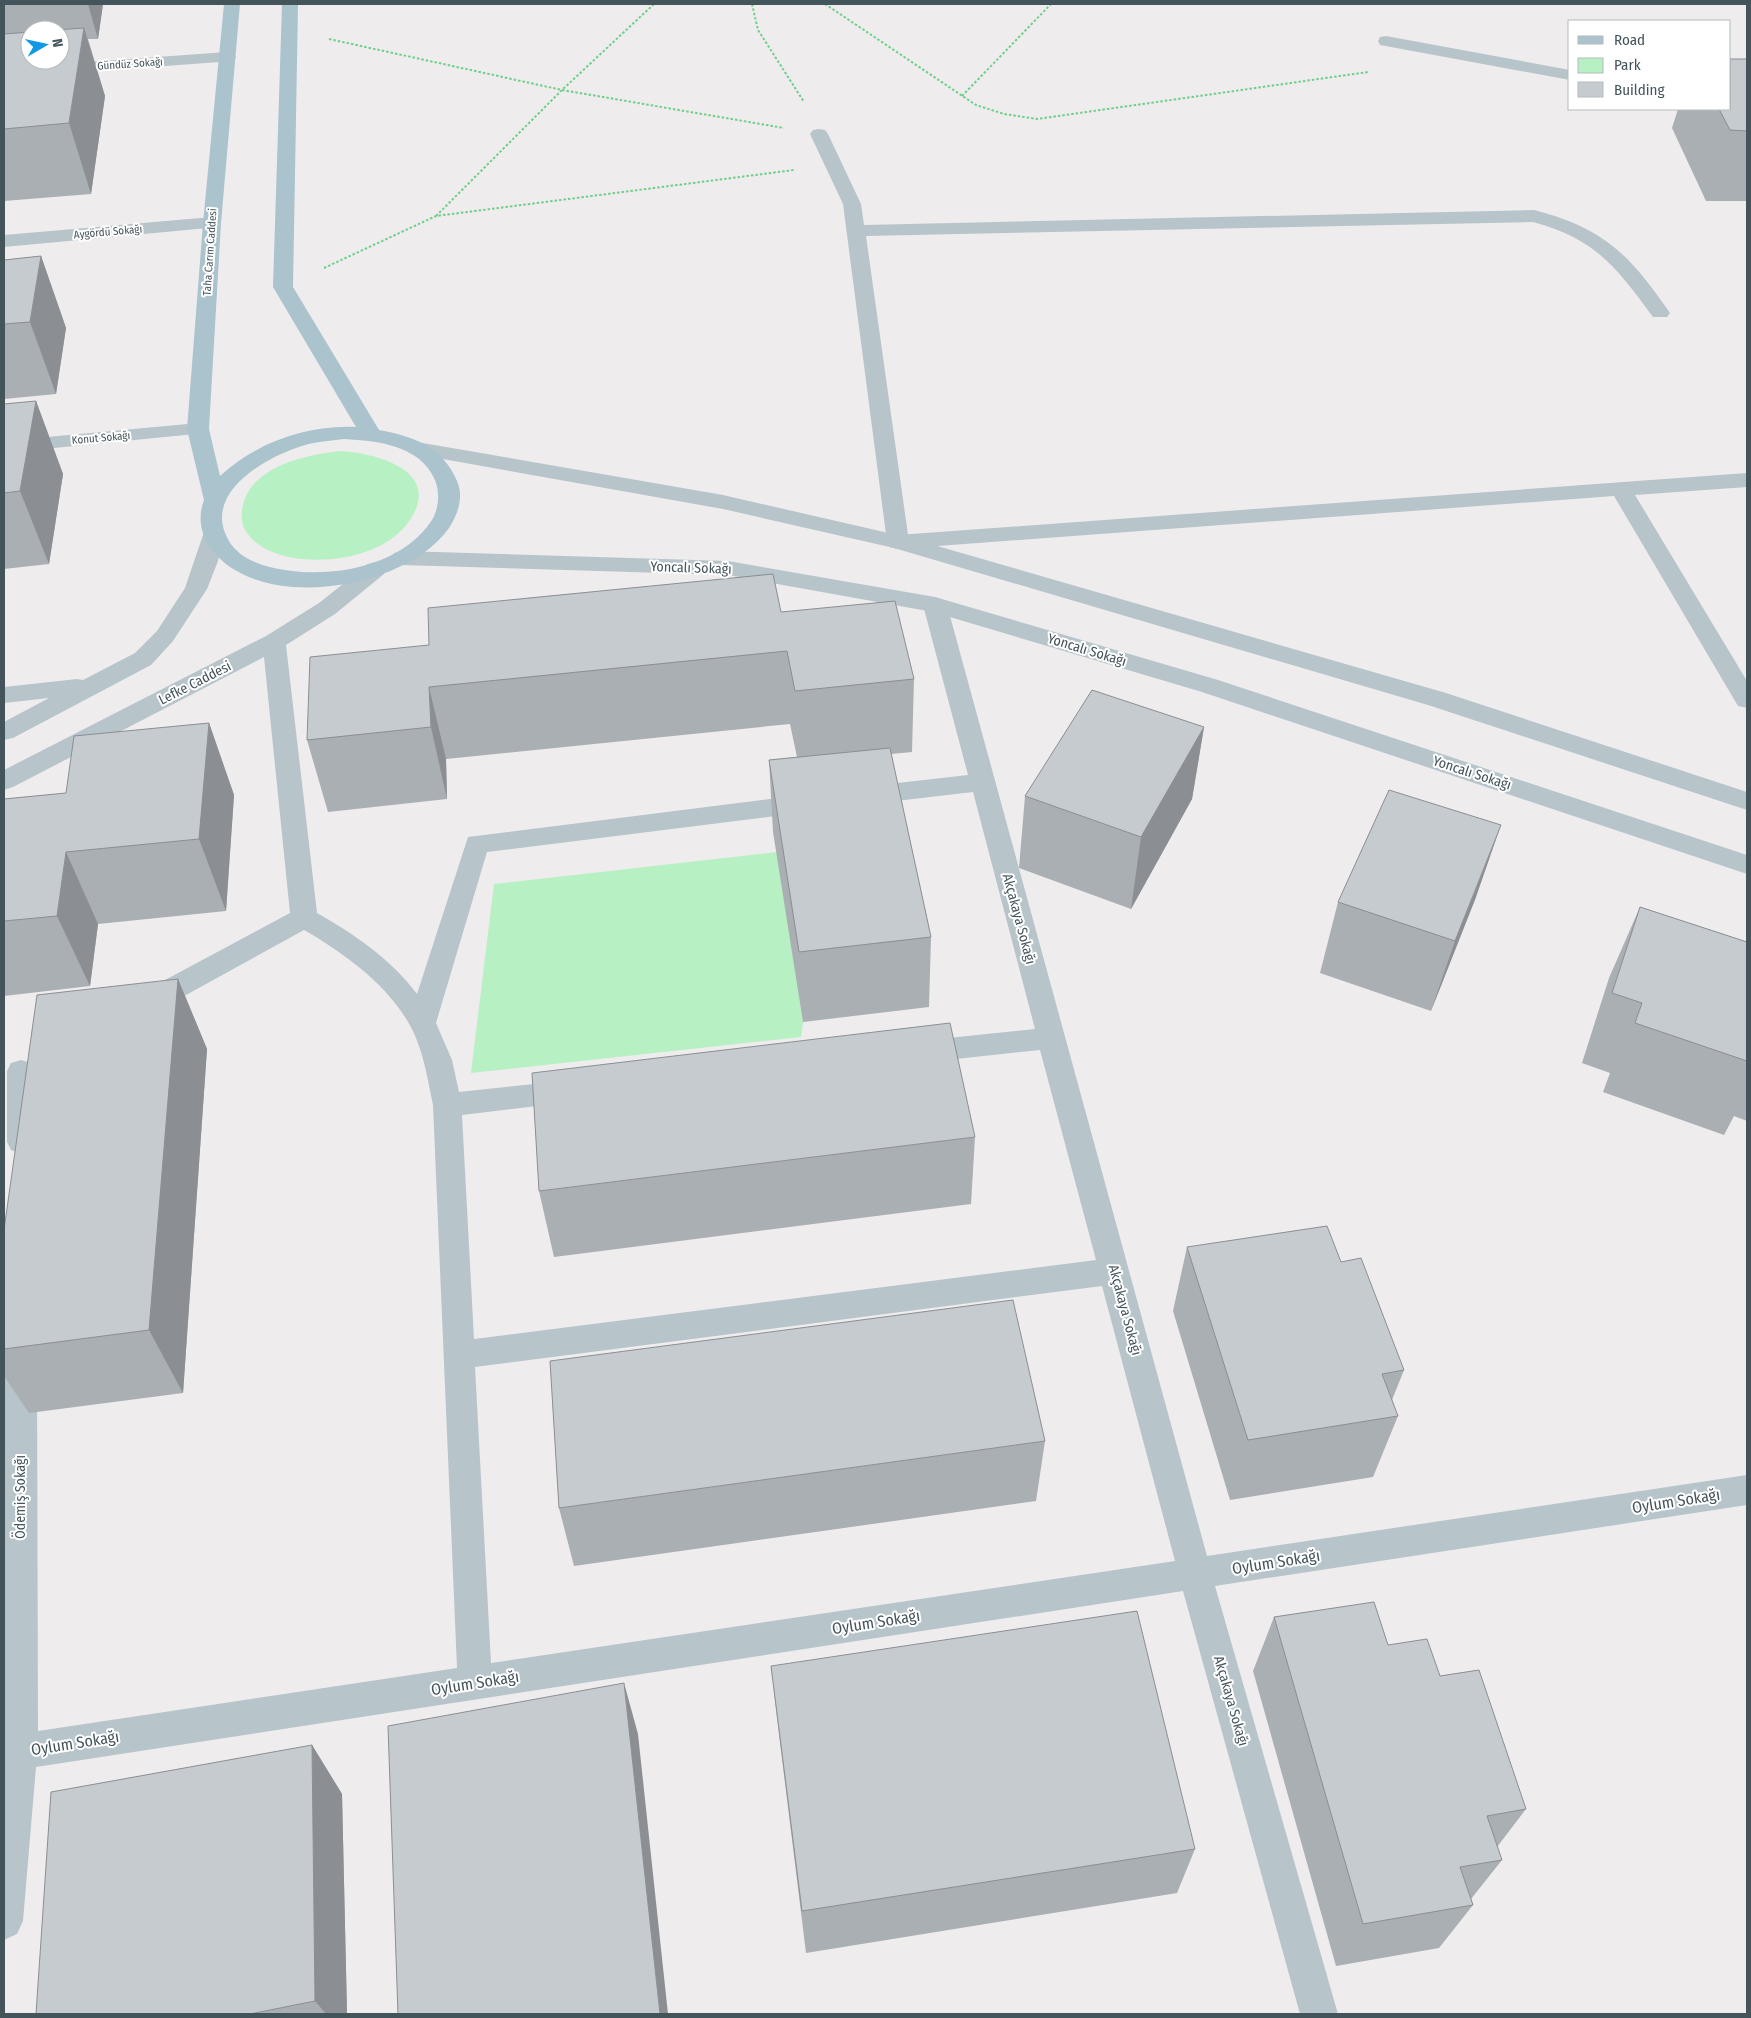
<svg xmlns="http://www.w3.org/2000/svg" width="1751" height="2018" font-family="'Fira Sans Condensed',sans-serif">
	<rect width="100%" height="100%" fill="#efeced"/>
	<g fill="#b7f0c2">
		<path d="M340,451C375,453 443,470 410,520C386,556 328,565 289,557C271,553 255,546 245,530C241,523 241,514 243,505C252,466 306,455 340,451Z"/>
		<path d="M777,852L803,1022L801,1037L471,1073L494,884Z"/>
	</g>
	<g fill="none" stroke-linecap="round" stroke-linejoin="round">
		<g stroke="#6ecf8c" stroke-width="2" stroke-dasharray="2.5 2" stroke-linecap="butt">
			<path d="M752,4L758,30L804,102"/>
			<path d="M825,4L976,105L1004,114L1037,119L1368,72"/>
			<path d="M329,39L562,90L784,128"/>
			<path d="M962,96L1051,4"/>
			<path d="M436,216L562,90L654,4"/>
			<path d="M324,268L436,216L794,170"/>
		</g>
		<path fill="#b7c5cb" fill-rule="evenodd" d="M819,129L825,130L828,134L861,204L864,225L1534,210C1604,228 1630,255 1670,313L1667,317H1653C1616,267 1596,239 1533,222L866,236L909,542L906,547L898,549L890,547L887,542L843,204L810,134L813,130Z"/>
		<g fill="#b7c5cb" fill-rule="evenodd">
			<path d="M1386,36L1570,70V80L1380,45L1378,41L1380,37Z"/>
			<path d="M227,52L233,53L236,57L233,61L4,78V68Z"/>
			<path d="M212,217L219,219L221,223L219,227L4,247V235Z"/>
			<path d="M198,423L205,425L209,429L205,433L4,453V441Z"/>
			<path d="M1747,473V487L1635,495L1747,681V708L1738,706L1614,496L898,549L890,547L887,542L890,537L898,535Z"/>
			<path d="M213,527L221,529L224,534L218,561L207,589L173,641L151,665L13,738L4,740V722L49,698L4,703V687L77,679L83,680L135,653L157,631L185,588L205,529Z"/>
			<path d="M376,562L384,564L387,569L384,574L335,614L286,645L317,913C354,934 391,959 417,994L468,837L809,794L818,797L822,803L818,809L809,812L487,852L436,1023L452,1060L459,1092L570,1080L580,1083L584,1091L580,1099L570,1102L462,1115L474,1339L1096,1260L1040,1050L919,1063L909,1060L905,1052L909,1044L919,1041L1035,1029L973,792L862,805L853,802L849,796L853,790L862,787L968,775L923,605L927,600L935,597L943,600L947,605L1207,1556L1747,1475V1505L1215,1586L1338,2014H1300L1183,1591L36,1767L23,1921L17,1934L4,1940L5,1363L10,1353L21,1349L32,1353L37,1363L38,1731L457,1668L433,1105C428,1082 425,1060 416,1038C396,990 347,955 304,930L157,1011L147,1014L137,1011L133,1003L137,995L290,913L264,657L13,787L4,790V770L266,636L319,603L368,564ZM1102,1286L1175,1561L491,1663L475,1367Z"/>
			<path d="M21,1060L31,1063L35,1071V1142L31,1150L21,1154L11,1150L7,1142V1071L11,1063Z"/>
		</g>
		<g fill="#b7c5cb" fill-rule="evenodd">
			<path d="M417,442L723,495L906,537L1446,693L1747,792V810L1428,705L894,548L723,509L409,453L406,448L409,443Z"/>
			<path d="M402,551L728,561L935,597L1218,680L1747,855V874L1202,692L933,612L728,575L402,565L394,563L391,558L394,553Z"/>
		</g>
		<path fill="#aac3cd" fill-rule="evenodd" d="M224,4H240L221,223L209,429L220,476C257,442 307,425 356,427L273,287L282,4H298L293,287L379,430C413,436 443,447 457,481C464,497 458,514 449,528C406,590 256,615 209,546C200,531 198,516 204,500L187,429L203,223ZM344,439C378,441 420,445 435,480C440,493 439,508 432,520C402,566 334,578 285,570C265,567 240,560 229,541C202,496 259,461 296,448C311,442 328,441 344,439Z"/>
	</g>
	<g fill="#aaafb3" fill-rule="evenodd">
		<path d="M4,4H103L98,39H88L105,96L91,194L4,201ZM30,30H60L30,60Z"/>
		<path d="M1747,59V201H1706L1672,128L1678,109H1730Z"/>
		<path d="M41,256L66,328L56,394L4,399V260Z"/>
		<path d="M36,401L63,474L49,564L4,569V404Z"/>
		<path d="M781,612L914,679L912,752L891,754L931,937L929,1007L803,1022L773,832L769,760L797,757L790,724L446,759L447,799L328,812L307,740L429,645Z"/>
		<path d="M209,723L234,795L226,911L98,924L90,986L4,996V799L66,793Z"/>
		<path d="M1204,727L1192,799L1131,909L1019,868L1025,796Z"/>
		<path d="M1476,897L1431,1011L1320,973L1338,902Z"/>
		<path d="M1640,907L1747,942V1121L1734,1116L1724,1135L1603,1092L1610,1073L1582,1063L1609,978Z"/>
		<path d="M178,979L207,1049L183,1393L29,1413L4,1376V1230Z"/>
		<path d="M975,1137L971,1204L554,1257L539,1191Z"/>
		<path d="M1187,1247L1341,1262L1404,1370L1392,1400L1398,1416L1373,1477L1230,1500L1173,1311Z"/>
		<path d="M1045,1441L1036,1501L574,1566L559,1508Z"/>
		<path d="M1274,1617L1388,1645L1440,1676L1526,1809L1497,1847L1502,1860L1471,1899L1473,1905L1439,1948L1336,1966L1253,1671Z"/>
		<path d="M771,1666L1195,1849L1177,1893L806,1953L777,1718Z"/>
		<path d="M312,1745L342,1794L347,2014H36Z"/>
	</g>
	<g fill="#8b8e92">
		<path d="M88,4H103L98,39Z"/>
		<path d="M84,28L105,96L91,194L69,123Z"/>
		<path d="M41,256L66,328L56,394L30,322Z"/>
		<path d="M36,401L63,474L49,564L20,491Z"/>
		<path d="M429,687L446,759L447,799L431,727Z"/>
		<path d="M209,723L234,795L226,911L199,839Z"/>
		<path d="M1204,727L1192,799L1131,909L1141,837Z"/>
		<path d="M1501,825L1476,897L1431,1011L1455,941Z"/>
		<path d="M66,852L98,924L90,986L57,916Z"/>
		<path d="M178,979L207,1049L183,1393L149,1330Z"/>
		<path d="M624,1683L638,1734L668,2014H660Z"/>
		<path d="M312,1745L342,1794L347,2014H326L315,2001Z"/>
	</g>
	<g fill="#c6cbd0" stroke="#8b8e92">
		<path d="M84,28L69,123L4,129V34L30,32V60H60V30H55Z"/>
		<path d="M1730,59H1747V131L1730,130L1719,109H1730Z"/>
		<path d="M41,256L30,322L4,324V260Z"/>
		<path d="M36,401L20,491L4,493V404Z"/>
		<path d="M773,574L781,612L895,601L914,679L795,691L787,651L429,687L431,727L307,740L310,657L429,645L428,608Z"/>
		<path d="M1092,690L1204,727L1141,837L1025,796Z"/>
		<path d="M209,723L199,839L66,852L57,916L4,921V799L66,793L74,736Z"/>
		<path d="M890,748L931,937L799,952L769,760Z"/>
		<path d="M1389,790L1501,825L1455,941L1338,902Z"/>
		<path d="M1640,907L1747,942V1061L1635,1023L1642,1003L1612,993Z"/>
		<path d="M178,979L149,1330L4,1349V1230L37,995Z"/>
		<path d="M950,1023L975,1137L539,1191L532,1073Z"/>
		<path d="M1327,1226L1341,1262L1361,1258L1404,1370L1382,1374L1398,1416L1248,1440L1187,1247Z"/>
		<path d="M1013,1300L1045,1441L559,1508L550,1361Z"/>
		<path d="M1374,1602L1388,1645L1427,1639L1440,1676L1479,1670L1526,1809L1487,1816L1502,1860L1460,1867L1473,1905L1363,1924L1274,1617Z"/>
		<path d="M1137,1611L1195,1849L802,1911L771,1666Z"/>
		<path d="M624,1683L660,2014H398L388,1726Z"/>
		<path d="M312,1745L315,2001L250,2014H36L51,1792Z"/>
	</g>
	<g text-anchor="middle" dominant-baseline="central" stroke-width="4" stroke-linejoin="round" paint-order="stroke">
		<g font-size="11" fill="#44545b" stroke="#fff">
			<text transform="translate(130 64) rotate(-4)">Gündüz Sokağı</text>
			<text transform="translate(108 232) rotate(-5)">Aygördü Sokağı</text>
			<text transform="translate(210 252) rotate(-86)">Taha Carım Caddesi</text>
			<text transform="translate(101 438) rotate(-5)">Konut Sokağı</text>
		</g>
		<g font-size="14" fill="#44545b" stroke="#fff">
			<text transform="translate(691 568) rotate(2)">Yoncalı Sokağı</text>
			<text transform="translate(1087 650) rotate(17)">Yoncalı Sokağı</text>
			<text transform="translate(195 683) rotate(-27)">Lefke Caddesi</text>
			<text transform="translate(1472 773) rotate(18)">Yoncalı Sokağı</text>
			<text transform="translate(1019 919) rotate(75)">Akçakaya Sokağı</text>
			<text transform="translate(1125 1310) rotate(75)">Akçakaya Sokağı</text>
			<text transform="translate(20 1497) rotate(-90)">Ödemiş Sokağı</text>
			<text transform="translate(1231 1701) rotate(74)">Akçakaya Sokağı</text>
		</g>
		<g font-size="16" fill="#44545b" stroke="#fff">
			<text transform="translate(1676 1501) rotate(-9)">Oylum Sokağı</text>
			<text transform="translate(1276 1562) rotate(-9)">Oylum Sokağı</text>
			<text transform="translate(876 1622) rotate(-9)">Oylum Sokağı</text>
			<text transform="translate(475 1683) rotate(-9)">Oylum Sokağı</text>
			<text transform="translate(75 1743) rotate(-9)">Oylum Sokağı</text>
		</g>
	</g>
	<rect width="1751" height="2018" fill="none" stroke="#44545b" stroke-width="10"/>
	<rect x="1568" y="20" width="162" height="90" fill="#ffffff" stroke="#b4bbbd"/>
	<rect x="1578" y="36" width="25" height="8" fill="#aac3cd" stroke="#b4bbbd"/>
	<text x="1614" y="45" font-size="15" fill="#44545b">Road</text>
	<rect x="1578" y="58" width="25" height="15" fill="#b7f0c2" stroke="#b4bbbd"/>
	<text x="1614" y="70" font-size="15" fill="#44545b">Park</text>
	<rect x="1578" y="82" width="25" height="15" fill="#c6cbd0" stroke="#b4bbbd"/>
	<text x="1614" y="95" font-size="15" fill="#44545b">Building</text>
	<g transform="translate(45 45) rotate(81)"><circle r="24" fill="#ffffff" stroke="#b4bbbd"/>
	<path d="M0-4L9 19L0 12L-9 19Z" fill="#1199e5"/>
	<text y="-8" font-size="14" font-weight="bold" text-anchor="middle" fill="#44545b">N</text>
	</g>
</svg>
